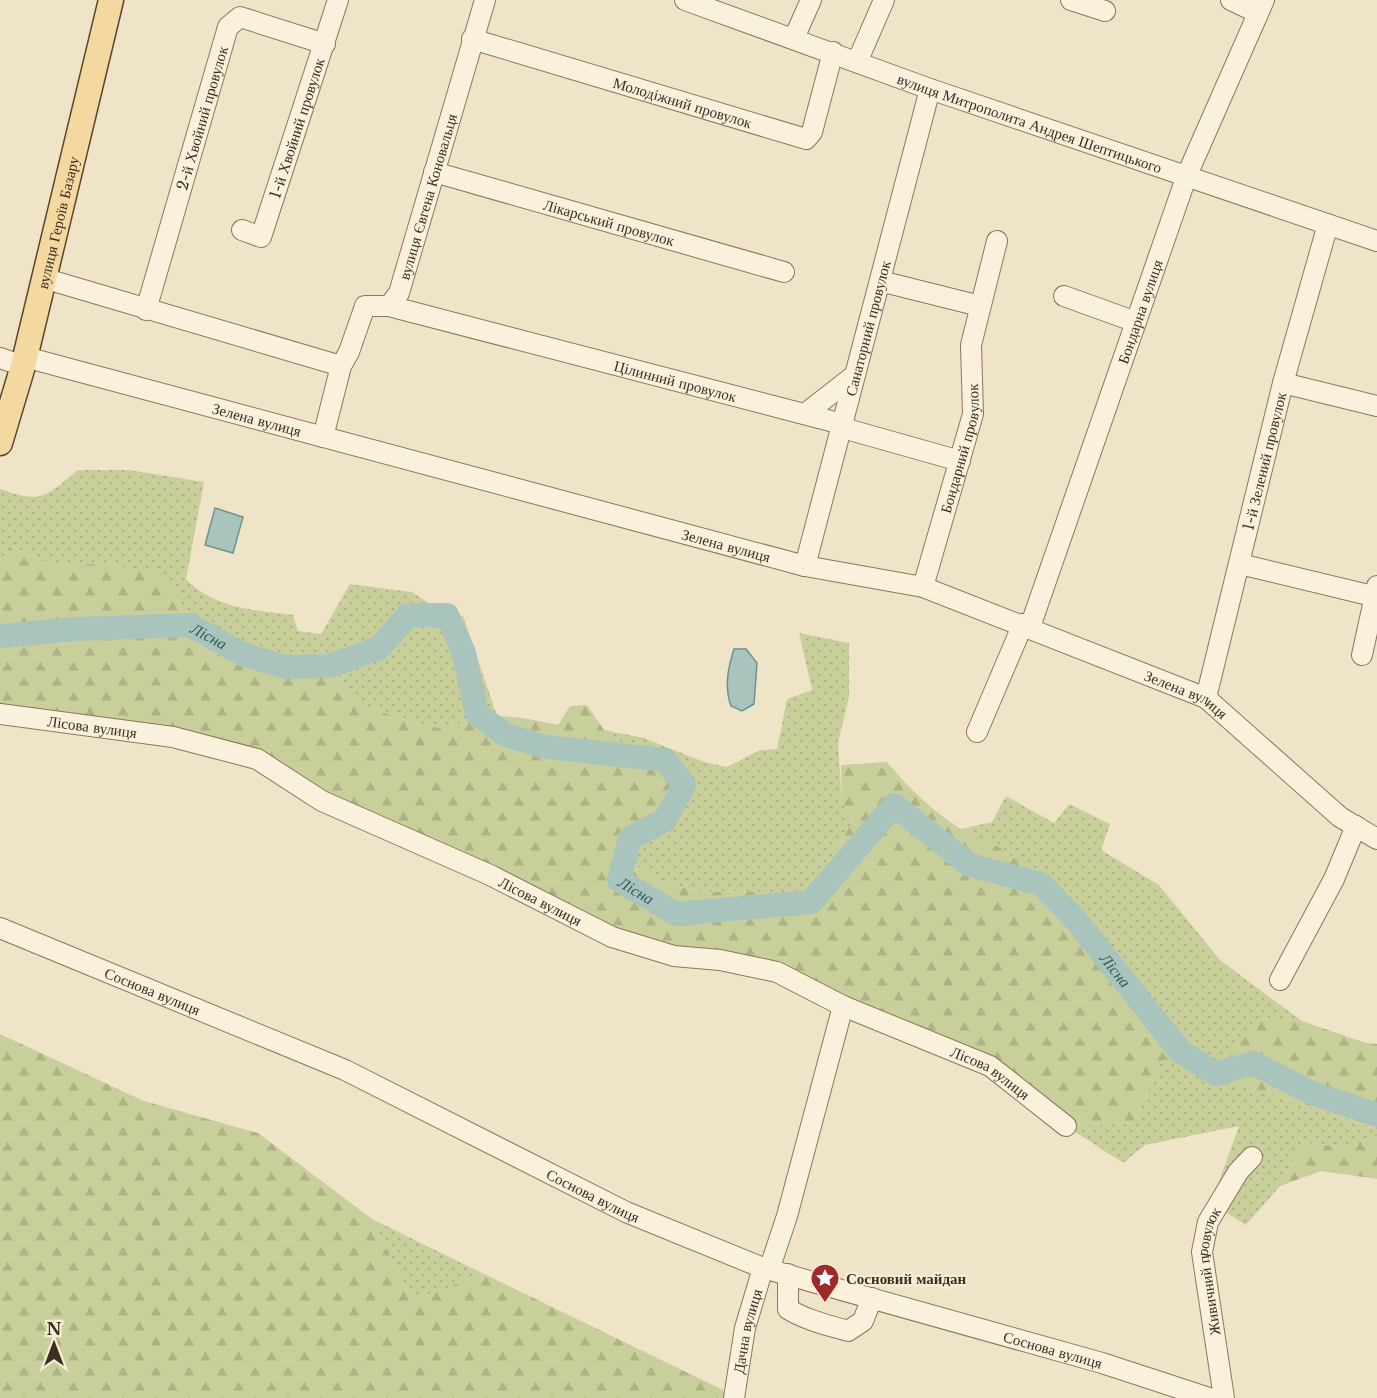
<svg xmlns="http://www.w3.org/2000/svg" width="1377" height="1398" font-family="'Libre Baskerville',serif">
	<defs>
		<pattern id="grass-dots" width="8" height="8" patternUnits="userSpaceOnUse" patternTransform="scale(1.5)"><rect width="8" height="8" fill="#c9cf9b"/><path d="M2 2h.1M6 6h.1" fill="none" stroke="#aeb285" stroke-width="1.8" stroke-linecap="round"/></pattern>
		<pattern id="forest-firs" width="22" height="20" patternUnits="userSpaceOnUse" patternTransform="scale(1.5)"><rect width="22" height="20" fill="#c9cf9b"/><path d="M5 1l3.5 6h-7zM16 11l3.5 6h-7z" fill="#aeb285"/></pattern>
	</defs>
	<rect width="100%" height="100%" fill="#f0e4c8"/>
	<g fill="url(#grass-dots)">
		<path d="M78,470H129L204,482L186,579C215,609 254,610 293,615L298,631L321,634L350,584L412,592L447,615L463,616L497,716L477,714L447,730L407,721L358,703L329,666L286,667L245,655L189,625L174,590L94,564L56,566L11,547L0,561V489C42,504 45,497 78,470Z"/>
		<path d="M799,633L849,643V697L838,743L842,803L853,821C836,850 815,882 808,915L769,891L702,892L654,880L625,856L630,838L665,820V760L615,754L604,730L644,738L704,762L727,767L760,750L777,749L787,699L812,690Z"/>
		<path d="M1006,796L1054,823L1069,804L1110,824L1101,850L1159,885L1220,960L1302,1021L1257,1019L1237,1083L1377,1129V1134L1348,1148L1303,1142L1280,1186L1246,1225L1211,1203L1239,1126L1145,1145L1123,1163L1066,1126L1133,1123L1161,1062L1179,1051L1075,919L1041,884L961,829L992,822Z"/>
		<path d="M372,1219L482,1273L413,1302Z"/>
	</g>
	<g fill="url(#forest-firs)">
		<path d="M11,547L56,566L94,564L157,571L174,590L189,625L245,655L286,667L329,666L358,703L407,721L447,730L477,714L524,718L558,725L570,706L587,705L604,730L615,754L665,760L684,785L665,820L630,838L625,856L654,880L702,892L769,891L808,915C815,882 836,850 853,821L842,803L841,765L887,762C909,788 932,811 961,829C974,837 990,841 1002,849C1066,895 1132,987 1180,1051L1161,1062L1133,1123L1066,1126L990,1066L777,972L612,937L257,759L0,714V561Z"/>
		<path d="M1257,1019L1302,1021L1366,1043L1377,1044V1129L1237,1083L1228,1049Z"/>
		<path d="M0,1034L144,1101L258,1133L372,1219L413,1302L482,1273L723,1390L725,1398H0Z"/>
		<path d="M1377,1134V1179L1321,1171L1280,1186L1303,1142L1347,1148Z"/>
	</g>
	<g fill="#a9c4bc" stroke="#6f938a" stroke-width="1.5">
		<path d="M215,508L243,517L233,553L205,545Z"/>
		<path d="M734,649H746L757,663L754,704L742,711L731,706C724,687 728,668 734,649Z"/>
	</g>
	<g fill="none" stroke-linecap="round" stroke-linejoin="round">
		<path stroke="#a9c4bc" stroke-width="24" id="s1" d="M0,636L77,629L189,625L245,655L286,667L329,666L379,648L408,615H447L464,653L477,714L506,735L546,747L665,760L684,785L665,820L630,838L619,880L676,914L811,902L894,805L970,865L1041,884L1075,919L1180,1051L1216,1074L1253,1063L1312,1093L1377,1115"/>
		<g stroke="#8d765c" stroke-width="22">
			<g id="minor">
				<path id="s2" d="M685,0L930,89L1377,241"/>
				<path d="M1071,0L1105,11"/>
				<path d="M1231,0L1258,13"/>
				<path d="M794,38L811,0"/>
				<path id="s3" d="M472,39L806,139L812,132L833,52"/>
				<path d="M858,60L884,0"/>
				<path id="s4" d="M434,172L784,272"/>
				<path id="s5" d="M242,230L261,237L338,0"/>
				<path d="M43,278L341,366"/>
				<path d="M880,281L980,306"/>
				<path d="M1064,296L1136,322"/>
				<path id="s6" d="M389,306L842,424L850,430L960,461"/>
				<path id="s7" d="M146,310L228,27L240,17L325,44"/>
				<path id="s8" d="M25,357L805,566L923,587L1206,698L1340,817L1377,839"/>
				<path d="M0,358L23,366"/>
				<path d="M1283,383L1377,406"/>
				<path d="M805,414L855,375"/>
				<path id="s9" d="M323,437L341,366L349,352L365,306H389L399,293L485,0"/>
				<path d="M1240,564L1377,597"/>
				<path id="s10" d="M805,566L930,89"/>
				<path id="s11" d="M923,587L973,414L971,345L997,241"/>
				<path id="s12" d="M1030,627L1187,175L1264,0"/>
				<path d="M1362,655L1377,586"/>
				<path id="s13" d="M1206,698L1283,383L1328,224"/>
				<path id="s14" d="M0,714L173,737L257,759L322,801L490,875L612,937L674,956L720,960L777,972L843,1006L990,1066L1066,1126"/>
				<path d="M977,732L1023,624"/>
				<path id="s15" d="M0,928L345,1070L626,1212L763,1268L1102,1363L1209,1398"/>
				<path d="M1280,980L1334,879L1356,826"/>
				<path d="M769,1270L787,1216L843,1006"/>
				<path d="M788,1274V1309C806,1320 827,1325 848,1331L863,1321L872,1298"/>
				<path id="s16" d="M734,1398L745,1328L763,1268"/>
				<path id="s17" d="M1224,1398L1202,1252L1208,1222L1238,1172L1252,1157"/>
			</g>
		</g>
		<g stroke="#5b4430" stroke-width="27">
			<g id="major">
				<path id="s18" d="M0,443L23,366L111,0"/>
			</g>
		</g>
		<use href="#minor" stroke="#faf1dc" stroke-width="20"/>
		<use href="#major" stroke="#f3d9a0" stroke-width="24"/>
	</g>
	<defs>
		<g id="sight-pin" transform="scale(1.5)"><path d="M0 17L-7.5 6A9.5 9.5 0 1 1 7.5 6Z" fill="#9e2a2b" stroke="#f7eed8"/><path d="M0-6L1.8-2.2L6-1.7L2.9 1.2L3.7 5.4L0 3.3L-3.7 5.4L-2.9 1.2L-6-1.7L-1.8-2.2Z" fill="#fff"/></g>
	</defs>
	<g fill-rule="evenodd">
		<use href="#sight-pin" x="825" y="1278"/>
	</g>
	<g text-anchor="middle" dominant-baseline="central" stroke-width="4.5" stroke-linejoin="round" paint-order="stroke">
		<g font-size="15" fill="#3d2e20" stroke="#f7eed8">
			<text stroke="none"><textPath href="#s3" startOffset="220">Молодіжний провулок</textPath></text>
			<text stroke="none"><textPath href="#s7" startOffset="200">2-й Хвойний провулок</textPath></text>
			<text stroke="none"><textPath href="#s2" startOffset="366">вулиця Митрополита Андрея Шептицького</textPath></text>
			<text stroke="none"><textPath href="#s5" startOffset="135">1-й Хвойний провулок</textPath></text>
			<text stroke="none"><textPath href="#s9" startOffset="279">вулиця Євгена Коновальця</textPath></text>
			<text stroke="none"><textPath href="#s18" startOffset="228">вулиця Героїв Базару</textPath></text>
			<text stroke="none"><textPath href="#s4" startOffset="182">Лікарський провулок</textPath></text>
			<text stroke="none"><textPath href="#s12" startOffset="334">Бондарна вулиця</textPath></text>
			<text stroke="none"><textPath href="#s10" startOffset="246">Санаторний провулок</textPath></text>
			<text stroke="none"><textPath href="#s6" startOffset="296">Цілинний провулок</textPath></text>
			<text stroke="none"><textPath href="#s8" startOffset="240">Зелена вулиця</textPath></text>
			<text stroke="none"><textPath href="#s11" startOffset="144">Бондарний провулок</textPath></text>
			<text stroke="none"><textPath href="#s13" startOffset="244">1-й Зелений провулок</textPath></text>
			<text stroke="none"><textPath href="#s8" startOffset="726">Зелена вулиця</textPath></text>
			<text stroke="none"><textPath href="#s8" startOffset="1212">Зелена вулиця</textPath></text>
			<text stroke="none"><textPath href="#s14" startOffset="93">Лісова вулиця</textPath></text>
			<text stroke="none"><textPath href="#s14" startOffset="579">Лісова вулиця</textPath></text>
			<text stroke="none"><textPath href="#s15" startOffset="165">Соснова вулиця</textPath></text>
			<text stroke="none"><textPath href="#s14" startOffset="1065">Лісова вулиця</textPath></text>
			<text stroke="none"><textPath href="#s15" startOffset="651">Соснова вулиця</textPath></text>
			<text stroke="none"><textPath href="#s17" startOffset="129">Живичний провулок</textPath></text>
			<text stroke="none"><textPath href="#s16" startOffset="68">Дачна вулиця</textPath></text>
			<text stroke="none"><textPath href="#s15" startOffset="1137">Соснова вулиця</textPath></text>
		</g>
		<g font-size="15" font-weight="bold" fill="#3d2e20" stroke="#f7eed8" text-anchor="start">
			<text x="846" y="1278">Сосновий майдан</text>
		</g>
		<g font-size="16" font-style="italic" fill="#2f5d5a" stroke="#f7eed8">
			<text stroke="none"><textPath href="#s1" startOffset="212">Лісна</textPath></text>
			<text stroke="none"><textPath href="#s1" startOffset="950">Лісна</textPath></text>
			<text stroke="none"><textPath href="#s1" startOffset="1544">Лісна</textPath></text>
		</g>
	</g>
	<g transform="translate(54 1344)" stroke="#f7eed8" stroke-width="4.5" paint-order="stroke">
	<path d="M0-4.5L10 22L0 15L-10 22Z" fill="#3d2e20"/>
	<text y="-9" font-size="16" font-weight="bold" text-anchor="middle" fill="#3d2e20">N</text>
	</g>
</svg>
